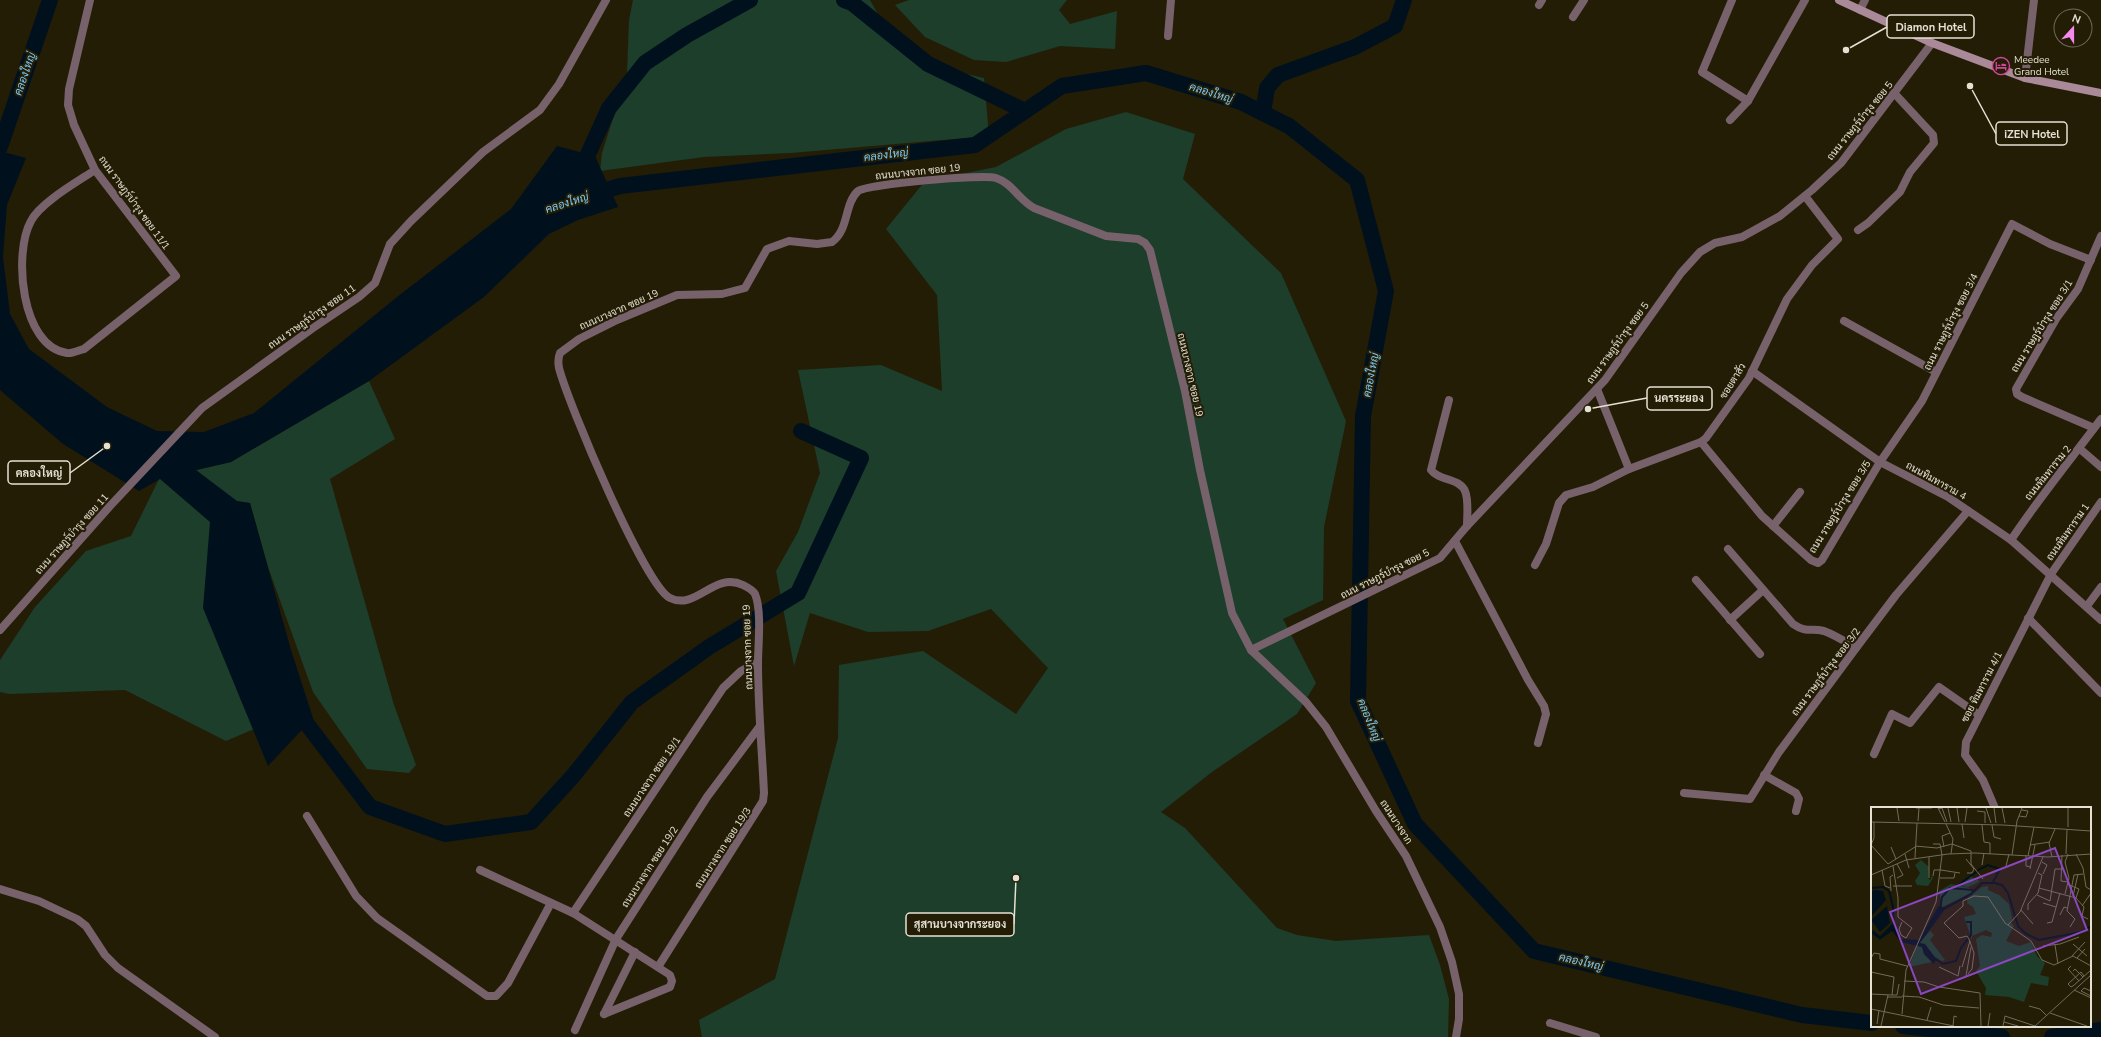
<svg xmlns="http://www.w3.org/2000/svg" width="2101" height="1037" font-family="'Nunito Sans',Sarabun,sans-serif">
	<rect width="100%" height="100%" fill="#241d06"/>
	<g fill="#1c3e2a">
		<path d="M633,0H870C880,18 890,37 905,51C921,67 961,72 984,78L989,136L791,153L704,157L600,171L602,153L627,74L629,20Z"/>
		<path d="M909,0H1067L1059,10L1070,24L1117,11L1115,49L1060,46L1006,62L974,60L925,37L895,5Z"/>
		<path d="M1126,112L1195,134L1183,179L1281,273L1346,421L1324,527L1323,600L1283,619L1316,683L1297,714L1212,772L1161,812L1185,828L1277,928L1297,935L1336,941L1429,935L1440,965L1449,999L1448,1037H702L699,1020L775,979L838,738L839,665L923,651L1016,714L1048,668L991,609L928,631L868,632L810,613L794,666L776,571L798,532L820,473L798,370L881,365L942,391L937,295L886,229L925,181L996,167L1066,129Z"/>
		<path d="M369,381L395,439L330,479L394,705L416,765L409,773L367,769L313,692L268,567L250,503L219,499L240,698L254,729L226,741L125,690L9,694L0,692V660L35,607L86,551L131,536L159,479L231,462Z"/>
	</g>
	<path fill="#00111d" d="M557,146L595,156L618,207L578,220L549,234L484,297L369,381L231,462L196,470L237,501L250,503L291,650L313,718L268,766L203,608L210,522L160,479L139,491L63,444L0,390V151L26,158L7,205L3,257L10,314L29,349L107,407L157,431L204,432L254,413L397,297L511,209Z"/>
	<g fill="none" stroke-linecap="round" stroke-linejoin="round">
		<g stroke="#00111d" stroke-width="16">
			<path d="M844,0L852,3L928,64L1025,111"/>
			<path d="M1263,113L1267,88L1278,75L1355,47L1395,26L1404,0"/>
			<path d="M0,147L50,0"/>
			<path d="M578,172L584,163L609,108L645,63L687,35L750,0"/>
			<path d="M588,196L620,186L975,145L1062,86L1146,73L1241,102L1289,126L1357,180L1386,291L1363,416L1358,701L1415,824L1534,951L1802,1015L1872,1023"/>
			<path d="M294,707L370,807L445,834L531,822L573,776L632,702L709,647L798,593L861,458L801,431"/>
			<path d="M1903,1026L2002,1037"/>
			<path d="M2052,1037L2101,1030"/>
		</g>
		<g stroke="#77626b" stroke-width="8">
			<path d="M90,0L69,89L68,105L74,125L95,170L176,276L84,349C79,350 72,354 67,353C21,347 13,253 31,221C40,203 77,182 95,170"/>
			<path d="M1732,0L1702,72L1748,101"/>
			<path d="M1539,5L1542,0"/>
			<path d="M1860,10L1865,0"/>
			<path d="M1573,17L1584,0"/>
			<path d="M1168,36L1171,0"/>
			<path d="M2025,78L2034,0"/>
			<path d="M1730,120L1748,101L1805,0"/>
			<path d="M1858,230L1868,223L1900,192L1910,172L1934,143L1933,135L1895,94"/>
			<path d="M1844,321L1936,372"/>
			<path d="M1752,371L1880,462L1948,497L2011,540L2101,620"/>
			<path d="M1597,389L1629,469"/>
			<path d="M1449,400L1431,470C1439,481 1460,478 1465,491C1469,500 1467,516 1467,526"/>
			<path d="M2094,428L2022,397L2017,394L2016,389L2056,319L2078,289L2101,236"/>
			<path d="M1701,442L1762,516L1811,560L1818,563L1822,560L1880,462L1922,401L2012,224L2050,244L2091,260"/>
			<path d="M2080,449L2101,467"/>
			<path d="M1773,526L1800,492"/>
			<path d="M2011,540C2039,498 2071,459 2101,419"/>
			<path d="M1455,541L1528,680L1544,706L1546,714L1538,743"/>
			<path d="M1728,549L1793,624C1806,633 1811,628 1824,631C1835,635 1846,642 1856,648"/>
			<path d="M1535,565L1546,544L1559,503L1566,495L1593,487L1629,469L1701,442L1706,438L1749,378L1787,299L1812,265L1838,239L1805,196"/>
			<path d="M1696,580L1760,654"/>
			<path d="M2087,606L2101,587"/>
			<path d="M2028,618L2101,693"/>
			<path d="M1730,620L1763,590"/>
			<path d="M0,630L110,506L202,408L313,328L359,297L375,283L390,244L411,221L483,152L540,110L559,84L606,0"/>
			<path d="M1251,650L1440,558L1467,526L1605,380L1681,273L1700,252L1715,243L1742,237L1780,216L1812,190L1841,163L1932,43"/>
			<path d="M1874,754L1892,714L1910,723L1939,687L1979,715"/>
			<path d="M1764,775L1796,793L1799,799L1796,811"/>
			<path d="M1684,793L1750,799L1779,752L1856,648L1896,595L1968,511"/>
			<path d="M1995,808L1983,780L1965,755L1966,742L2051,574L2101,502"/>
			<path d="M307,816L356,896L377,918L487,996H496L508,983L551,903"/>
			<path d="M480,870L573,913L670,975L672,981L670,987L604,1014"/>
			<path d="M0,889L39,901L77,919L86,926L105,955L118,968L215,1037"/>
			<path d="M573,913L723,688L741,671L758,662"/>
			<path d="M658,967L763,801L764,793C762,750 758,707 758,663C758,646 762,610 755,594C753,590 747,587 743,585C714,571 696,611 670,598C645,586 568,403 559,368C558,363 558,358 560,353L579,339L617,320L677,295L722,294L745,288L767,249L789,241L817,244L832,242C849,230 844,204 858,191C866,184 985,174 996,178C1012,183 1019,200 1034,208L1106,236L1138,239L1145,243L1150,250L1185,391L1200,470L1232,613L1251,650L1306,702L1326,727L1376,811L1406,856L1440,927L1452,962L1459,994V1019L1456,1037"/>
			<path d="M604,1014L635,952"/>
			<path d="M1550,1023L1596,1037"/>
			<path d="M575,1030L616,939L707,797L760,726"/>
		</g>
		<path stroke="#aa8998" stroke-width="8" d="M1839,0L1932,43L2025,78L2101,93"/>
	</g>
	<defs>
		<g id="hotel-ring" transform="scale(0.9)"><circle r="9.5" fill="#241d06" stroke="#d1479c" stroke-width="1.5"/><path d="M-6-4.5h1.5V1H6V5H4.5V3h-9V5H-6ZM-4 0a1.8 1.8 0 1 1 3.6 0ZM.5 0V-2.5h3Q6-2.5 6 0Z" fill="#d1479c"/></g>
	</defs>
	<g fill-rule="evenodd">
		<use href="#hotel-ring" x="2001" y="66"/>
	</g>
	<g text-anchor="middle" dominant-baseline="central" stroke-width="4" stroke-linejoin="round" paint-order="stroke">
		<g font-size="10" fill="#e5e1d3" stroke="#241d06" text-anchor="start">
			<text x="2014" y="60">Meedee<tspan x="2014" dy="12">Grand Hotel</tspan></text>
		</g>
		<g font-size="10" fill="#e5e1d3" stroke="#241d06">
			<text transform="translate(1860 121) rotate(-51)">ถนน ราษฎร์บำรุง ซอย 5</text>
			<text transform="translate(918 172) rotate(-6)">ถนนบางจาก ซอย 19</text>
			<text transform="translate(134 203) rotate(54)">ถนน ราษฎร์บำรุง ซอย 11/1</text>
			<text transform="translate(619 310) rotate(-24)">ถนนบางจาก ซอย 19</text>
			<text transform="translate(312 317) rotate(-35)">ถนน ราษฎร์บำรุง ซอย 11</text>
			<text transform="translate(1951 322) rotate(-63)">ถนน ราษฎร์บำรุง ซอย 3/4</text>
			<text transform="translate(2042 326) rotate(-58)">ถนน ราษฎร์บำรุง ซอย 3/1</text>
			<text transform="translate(1618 343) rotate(-54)">ถนน ราษฎร์บำรุง ซอย 5</text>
			<text transform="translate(1190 375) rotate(77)">ถนนบางจาก ซอย 19</text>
			<text transform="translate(1733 381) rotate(-58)">ซอยตาสัว</text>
			<text transform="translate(2048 473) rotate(-51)">ถนนทิมทาราม 2</text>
			<text transform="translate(1936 481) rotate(29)">ถนนทิมทาราม 4</text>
			<text transform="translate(1840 507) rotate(-58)">ถนน ราษฎร์บำรุง ซอย 3/5</text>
			<text transform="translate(2068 532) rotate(-55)">ถนนทิมทาราม 1</text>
			<text transform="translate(72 534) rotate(-48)">ถนน ราษฎร์บำรุง ซอย 11</text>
			<text transform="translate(1385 574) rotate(-27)">ถนน ราษฎร์บำรุง ซอย 5</text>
			<text transform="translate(748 647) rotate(-92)">ถนนบางจาก ซอย 19</text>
			<text transform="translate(1826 672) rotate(-53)">ถนน ราษฎร์บำรุง ซอย 3/2</text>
			<text transform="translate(1982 687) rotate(-63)">ซอย ทิมทาราม 4/1</text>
			<text transform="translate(652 777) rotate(-56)">ถนนบางจาก ซอย 19/1</text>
			<text transform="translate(1396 822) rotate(57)">ถนนบางจาก</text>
			<text transform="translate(723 848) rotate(-57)">ถนนบางจาก ซอย 19/3</text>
			<text transform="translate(650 867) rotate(-57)">ถนนบางจาก ซอย 19/2</text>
		</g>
		<g font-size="11" font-style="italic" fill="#7ec9f3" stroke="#241d06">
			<text transform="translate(25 74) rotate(-71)">คลองใหญ่</text>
			<text transform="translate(1211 93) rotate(17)">คลองใหญ่</text>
			<text transform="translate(886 155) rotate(-7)">คลองใหญ่</text>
			<text transform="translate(567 203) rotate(-18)">คลองใหญ่</text>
			<text transform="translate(1371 375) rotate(-79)">คลองใหญ่</text>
			<text transform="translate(1369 720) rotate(68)">คลองใหญ่</text>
			<text transform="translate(1581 962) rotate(13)">คลองใหญ่</text>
		</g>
	</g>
	<g transform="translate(1871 807)">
		<rect width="220" height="220" fill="#241d06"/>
		<path d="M50,53L58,60L57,71L59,73L61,68L62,71L57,79L46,78L44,74L49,66L44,58ZM101,69L103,74L107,72L108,75L97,80L89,78ZM80,77L99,81L101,86L71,100L68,84ZM117,79V83L128,88L138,97L141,112L139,115L143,119L135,134L148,139L160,135L166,149L174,156L169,168L178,170L177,179L160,176L153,195L138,190L114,188L115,181L105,164L109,159L105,132L111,128L120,130L121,126L115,123L101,129V133L93,110L105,107L102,100L96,96L97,91L111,80ZM59,124L63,128L59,133L74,153L71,154L64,150L53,137L51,138L53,147L61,155L38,160L46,138Z" fill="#1c3e2a"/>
		<path d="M4,83L12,84L15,93L0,110V84ZM16,99L19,116L9,125L0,113ZM70,99L74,102L49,136L54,137L65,152L63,157L53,147L51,140L30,135L21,124L9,133L0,126L2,123L9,129L21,117H25L27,125L31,132L48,133L67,100Z" fill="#00111d"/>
		<path fill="none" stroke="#00111d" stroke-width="2" d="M86,79L109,62L117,58L129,62L122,75M0,81L12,80L18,84L22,100L23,120M69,103L71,90L79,81L102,83M71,103L100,87L111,76H124L131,78L137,86L147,119L155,127L168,133L210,125L220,119M63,151L72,157L85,154L90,141L100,128V115H95"/>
		<path fill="none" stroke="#716b58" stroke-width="1" d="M26,1L28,14M45,1H61M67,1L74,15M77,1L80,15M86,1L88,15M115,1L120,16M123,1L125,16M131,1L134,16M67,2L71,1L76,15M106,4L114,5V16M148,9L155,10L157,4L151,3M47,14L48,1M0,15L132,18L220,24M94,15L96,1M75,17L82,32L80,47M91,17L93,31M111,18L113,35L119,36V47M121,18L123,30L130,32M197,20V1M0,38L17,57L44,40M0,38L3,31V15M159,38L179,35M44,39L66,41L81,37L100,44V57L112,72M20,40L25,52M73,40L71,29L79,26M34,47L38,61M195,47L196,23M205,47L212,61L215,80L220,83M141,48L146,14L151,1M155,48V59L160,60M191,48L190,74L197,75M157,49L163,20M58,50V71M181,50L178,36L184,22M44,51L46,16M95,52L103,62L101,66H96M171,55L176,58L172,67M26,57L32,68L26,71M111,58L113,46M22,59L27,91V110L41,121L35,131L30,128L28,122L31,115M135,59L138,47M159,62L164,38M11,63L14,79L19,81M70,63L89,66M0,68L35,53L77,47L104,46L177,50L220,47M62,69L63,63H70M69,71H83L84,66M196,77L208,82L205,91M22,79H41M168,81L205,91L213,100L211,109L217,112M20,84L19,70L22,68M194,87L198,71L194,55L197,47M166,88L179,94L184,62H192M202,89L207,67M172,96L185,100M211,99L220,86M150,103L162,117M157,103V97L167,86L171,68L167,66M189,108L193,100L196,101M176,116L181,115L189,86M137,118L149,105L172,50M199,120L204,112L196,104L203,68L212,67M202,137L216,149M184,138L187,157M172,139L189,137L208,130M201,149L214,135M0,151L3,146L9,147V152L36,159M206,151L214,142M200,159L197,162L208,174M68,160L87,169L89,159M91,160L99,134M202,164L204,162L212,170M0,165L23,170L21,188L0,187M97,167L101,162L103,146L98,132L96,129L88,131L73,116L92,99V94L103,89L117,90L134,116L160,134L171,153L183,158L202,149L220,159M95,169L100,140M213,169L210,165L197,177L200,180L202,179L220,163M33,174L53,175L68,180L109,186M203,183L220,191M220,184L213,181L210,184L220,189M109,186L110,219M21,188H26L28,177M31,189L48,190L72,198L108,201M16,190H31M158,199L169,202L176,209M0,202L83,219M179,206L216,219M31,207L35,163L65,95L71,48L69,37H62M56,213L60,200M133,215L147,219M6,217L8,203M10,219L17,188M82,219L83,209L86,210M117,219L119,206M132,219L134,209L164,219M164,219L220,168"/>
		<path fill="#8b47c2" fill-opacity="0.15" stroke="#8b47c2" stroke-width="2" d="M184,41L216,123L50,187L19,105Z"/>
		<rect width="220" height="220" fill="none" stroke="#e5e1d3" stroke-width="2"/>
	</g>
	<path fill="none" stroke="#e5e1d3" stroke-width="1.5" d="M1846 50L1887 27M1970 86L1996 134M1588 409L1647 398M107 446L70 473M1016 878L1014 924"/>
	<g fill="#e5e1d3" stroke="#241d06" stroke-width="1.5">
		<circle cx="1846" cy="50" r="4"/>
		<circle cx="1970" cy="86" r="4"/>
		<circle cx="1588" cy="409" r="4"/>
		<circle cx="107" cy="446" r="4"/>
		<circle cx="1016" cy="878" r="4"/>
	</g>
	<g fill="#241d06" stroke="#e5e1d3" stroke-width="1.5">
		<rect x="1887" y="15" width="87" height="23" rx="4"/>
		<rect x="1996" y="122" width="71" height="23" rx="4"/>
		<rect x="1647" y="387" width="65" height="23" rx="4"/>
		<rect x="8" y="461" width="62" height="23" rx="4"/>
		<rect x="906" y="913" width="108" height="23" rx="4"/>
	</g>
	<g font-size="11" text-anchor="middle" font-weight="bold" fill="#e5e1d3">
		<text x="1931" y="31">Diamon Hotel</text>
		<text x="2032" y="138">iZEN Hotel</text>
		<text x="1679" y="402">นครระยอง</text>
		<text x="39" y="477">คลองใหญ่</text>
		<text x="960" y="928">สุสานบางจากระยอง</text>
	</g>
	<g transform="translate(2073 28) rotate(21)"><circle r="19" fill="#241d06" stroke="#716b58"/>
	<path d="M0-3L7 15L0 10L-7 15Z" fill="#f589ee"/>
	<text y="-6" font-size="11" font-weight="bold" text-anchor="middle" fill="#e5e1d3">N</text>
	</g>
</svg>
